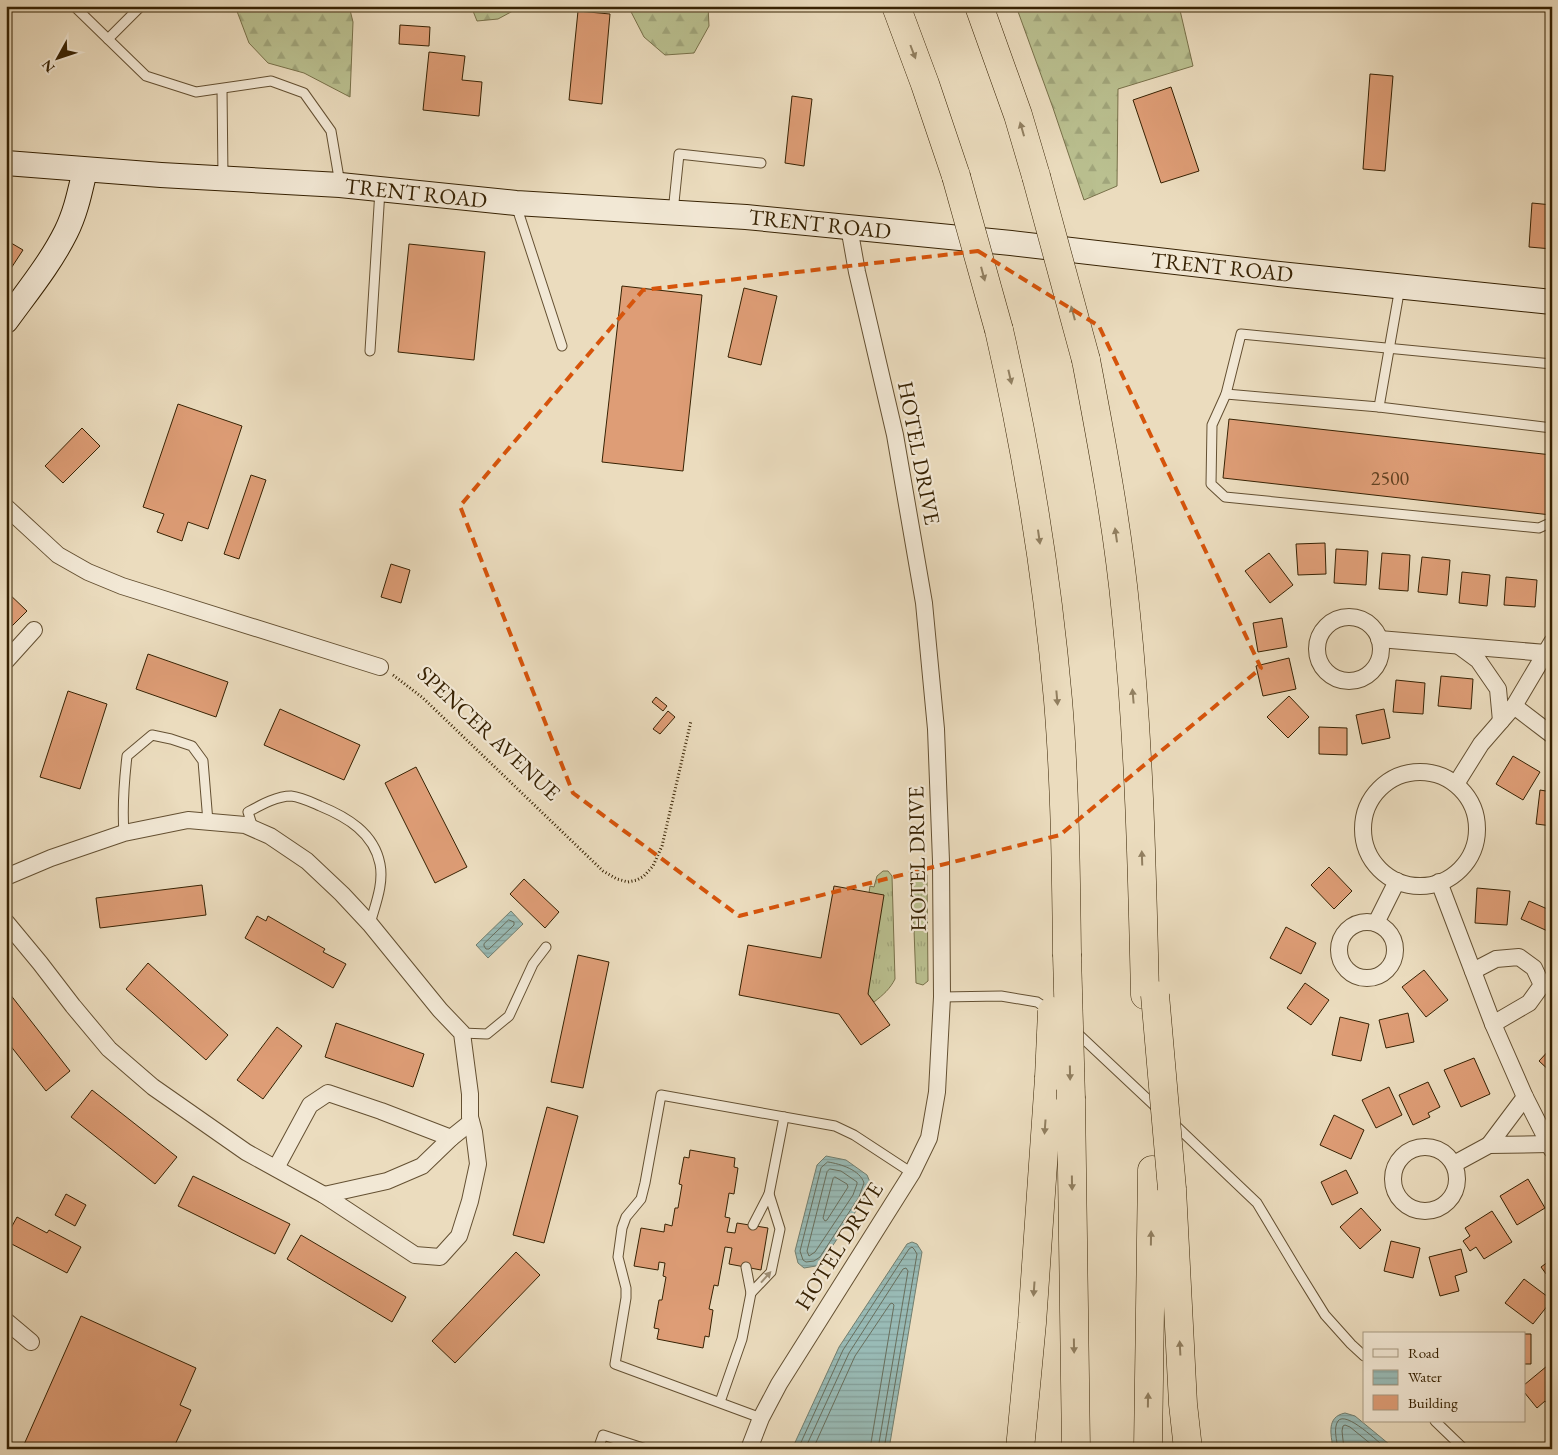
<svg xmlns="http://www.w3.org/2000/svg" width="1558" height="1455" font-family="'EB Garamond',serif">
	<defs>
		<pattern id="grass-tufts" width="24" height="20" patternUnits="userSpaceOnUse" patternTransform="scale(1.25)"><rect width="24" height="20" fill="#bac090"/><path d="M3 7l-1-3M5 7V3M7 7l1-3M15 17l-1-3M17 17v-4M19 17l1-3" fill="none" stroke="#a0a57b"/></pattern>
		<pattern id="forest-firs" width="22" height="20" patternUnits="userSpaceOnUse" patternTransform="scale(1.25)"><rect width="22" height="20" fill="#bac090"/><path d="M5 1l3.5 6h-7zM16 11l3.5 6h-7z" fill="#a0a57b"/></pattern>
		<pattern id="water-rules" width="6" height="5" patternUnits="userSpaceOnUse" patternTransform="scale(1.25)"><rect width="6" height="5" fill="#99bbb6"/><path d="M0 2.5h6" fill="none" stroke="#84a09b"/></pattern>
	</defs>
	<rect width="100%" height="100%" fill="#ebdcbe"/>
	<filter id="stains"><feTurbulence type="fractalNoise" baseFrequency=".004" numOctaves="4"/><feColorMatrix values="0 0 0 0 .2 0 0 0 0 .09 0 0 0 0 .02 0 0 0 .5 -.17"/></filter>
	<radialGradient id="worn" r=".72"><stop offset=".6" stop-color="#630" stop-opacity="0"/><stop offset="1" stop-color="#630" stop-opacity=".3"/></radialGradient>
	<g fill="url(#grass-tufts)" stroke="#78714a">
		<path d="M917,870L925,872L927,875L928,981L923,985L916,983L912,877L914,873Z"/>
		<path d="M883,871H888L892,876L895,979C890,989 883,995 874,1002L868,994L869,893L870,886L874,887L877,876Z"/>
	</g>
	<g fill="url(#forest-firs)" stroke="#78714a">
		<path d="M235,6H349L353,22L350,97L304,73L268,63L249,43Z"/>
		<path d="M471,6H522L498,19L477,21Z"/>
		<path d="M628,6H708L709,26L694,53L665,55L644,37Z"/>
		<path d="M1016,6H1179L1193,66L1118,89L1117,186L1084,200L1053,108Z"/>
	</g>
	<g fill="url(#water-rules)" stroke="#727e6e">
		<path d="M511,911L523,924L488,958L476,945Z"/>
		<path d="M826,1156L846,1160L867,1175L870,1182L864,1199L823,1260L816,1266L804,1268L798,1263L795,1251L817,1165Z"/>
		<path d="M912,1242L917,1244L922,1252L889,1449H792L839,1347L907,1244Z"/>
		<path d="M1345,1413L1355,1416L1395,1449H1333C1331,1434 1326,1417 1345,1413Z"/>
	</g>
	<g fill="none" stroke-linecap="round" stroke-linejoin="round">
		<g stroke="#686e5c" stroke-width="1">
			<path d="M509,920L514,922V925L489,949H486L484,946V944Z"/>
			<path d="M828,1162C841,1164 860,1170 864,1183L859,1197L820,1257L814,1261L806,1262L803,1260L800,1251L821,1168Z"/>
			<path d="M830,1169L841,1171L857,1182V1184L853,1195L815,1252L809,1256L807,1251L827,1172Z"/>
			<path d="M835,1177L847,1184L848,1187L827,1220L825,1221L823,1218L833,1179Z"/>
			<path d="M798,1449L843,1350L909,1249L912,1247L914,1249L917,1254L884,1449"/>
			<path d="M805,1449L849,1353L903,1269L906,1268L908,1271L878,1449"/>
			<path d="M813,1449L855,1356L890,1304L892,1303L894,1305L870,1449"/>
			<path d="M1338,1449C1337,1441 1333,1428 1338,1421C1346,1410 1379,1443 1387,1449"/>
			<path d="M1344,1449L1342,1431L1343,1426L1345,1425L1350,1427L1377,1449"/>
		</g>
	</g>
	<g fill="#de9d76" stroke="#372203">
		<path d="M578,11L610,14L602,104L569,100Z"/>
		<path d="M400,25L430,27L429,46L399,44Z"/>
		<path d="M429,52L465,56L462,80L482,82L479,116L423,110Z"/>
		<path d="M1370,74L1393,76L1385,171L1363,169Z"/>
		<path d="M1171,87L1199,171L1161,183L1133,100Z"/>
		<path d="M792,96L812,99L804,166L785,163Z"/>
		<path d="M1532,203L1552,205V249L1529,247Z"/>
		<path d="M6,240L23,250L6,276Z"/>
		<path d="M409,244L485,252L474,360L398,352Z"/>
		<path d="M622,286L702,295L683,471L602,462Z"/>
		<path d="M744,288L777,296L761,365L728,357Z"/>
		<path d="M178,404L242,426L208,529L188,522L182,541L157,532L164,514L143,507Z"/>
		<path d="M1229,419L1552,455L1551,515L1223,478Z"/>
		<path d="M82,428L100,446L63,483L45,466Z"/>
		<path d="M251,475L266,480L239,559L224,554Z"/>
		<path d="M1325,543L1326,574L1298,575L1296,544Z"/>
		<path d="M1336,549L1368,551L1366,585L1334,583Z"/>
		<path d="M1269,553L1293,585L1270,603L1245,571Z"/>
		<path d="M1382,553L1410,555L1408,591L1379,589Z"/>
		<path d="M1422,557L1450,560L1447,595L1418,592Z"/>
		<path d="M391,564L410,570L401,603L381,597Z"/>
		<path d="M1462,572L1490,575L1487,606L1459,603Z"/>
		<path d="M1506,577L1537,580L1535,607L1504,605Z"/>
		<path d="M6,591L27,611L6,632Z"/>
		<path d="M1282,618L1287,647L1258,652L1253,623Z"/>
		<path d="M148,654L228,682L216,717L136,689Z"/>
		<path d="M1289,658L1296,689L1263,696L1256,666Z"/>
		<path d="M1441,676L1473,679L1471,709L1438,706Z"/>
		<path d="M1396,680L1425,683L1423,714L1393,712Z"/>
		<path d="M68,691L107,704L80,789L40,777Z"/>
		<path d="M1289,696L1309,717L1288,738L1267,717Z"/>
		<path d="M656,697L667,706L663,711L652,702Z"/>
		<path d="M280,709L360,745L344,780L264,745Z"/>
		<path d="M1384,709L1390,738L1362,744L1356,715Z"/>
		<path d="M668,711L675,717L660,734L653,729Z"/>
		<path d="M1319,727L1347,728V755L1319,754Z"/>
		<path d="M1513,756L1540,772L1523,800L1496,784Z"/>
		<path d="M416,767L467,867L435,883L385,783Z"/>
		<path d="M1540,790L1552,792V826L1536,824Z"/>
		<path d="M1329,867L1352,891L1334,909L1311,885Z"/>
		<path d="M524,879L559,912L545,928L510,894Z"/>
		<path d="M202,885L206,915L100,928L96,898Z"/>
		<path d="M834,886L884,895L868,994L890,1025L861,1045L839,1014L739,995L748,945L821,958Z"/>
		<path d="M1477,888L1510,891L1507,925L1475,923Z"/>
		<path d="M1529,901L1552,911V933L1521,919Z"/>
		<path d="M257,916L266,921L268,916L325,949L323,952L346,964L333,988L245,938Z"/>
		<path d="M1286,927L1316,943L1301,974L1270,958Z"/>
		<path d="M578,955L609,962L583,1088L551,1082Z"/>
		<path d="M148,963L228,1035L206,1060L126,989Z"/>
		<path d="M1424,970L1448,1000L1426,1017L1402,987Z"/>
		<path d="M1305,983L1329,1000L1311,1025L1287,1008Z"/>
		<path d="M6,989L70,1071L46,1091L6,1040Z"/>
		<path d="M1408,1013L1414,1042L1386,1048L1379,1020Z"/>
		<path d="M1340,1017L1369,1024L1361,1061L1332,1055Z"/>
		<path d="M336,1023L424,1054L413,1087L325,1057Z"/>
		<path d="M277,1027L302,1046L263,1099L237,1080Z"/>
		<path d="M1552,1047V1073L1539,1061Z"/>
		<path d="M1474,1058L1490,1094L1461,1107L1444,1070Z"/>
		<path d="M1428,1082L1440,1107L1428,1113L1430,1117L1413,1125L1399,1095Z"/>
		<path d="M1389,1087L1402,1115L1376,1128L1362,1100Z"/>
		<path d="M92,1090L177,1157L155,1184L71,1117Z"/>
		<path d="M547,1107L578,1116L544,1243L513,1235Z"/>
		<path d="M1334,1115L1364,1130L1351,1159L1320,1145Z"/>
		<path d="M690,1150L735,1158L734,1167L738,1168L734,1194L729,1193L725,1217L730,1218L727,1232L735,1233L737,1223L768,1228L761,1270L729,1264L732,1248L725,1247L718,1286L714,1285L709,1309L713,1310L709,1337L705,1336L703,1348L657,1339L659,1329L654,1328L659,1300H662L666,1277L663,1276L665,1263L659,1262L658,1270L634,1266L641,1228L664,1232L665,1224L672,1226L675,1208H678L682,1185L679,1184L684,1157L689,1158Z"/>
		<path d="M1346,1170L1358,1193L1332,1205L1321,1182Z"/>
		<path d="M193,1176L290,1224L275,1254L178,1206Z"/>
		<path d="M1528,1179L1545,1208L1517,1225L1500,1196Z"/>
		<path d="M66,1194L86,1205L75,1226L55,1215Z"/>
		<path d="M1361,1208L1381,1230L1360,1249L1340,1227Z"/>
		<path d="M1492,1211L1512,1242L1484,1259L1476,1247L1470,1251L1463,1241L1470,1236L1465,1228Z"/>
		<path d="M17,1217L47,1233L49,1230L81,1247L67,1273L6,1241V1237Z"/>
		<path d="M301,1235L406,1297L392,1322L287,1259Z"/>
		<path d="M1391,1241L1420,1248L1413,1278L1384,1271Z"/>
		<path d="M1461,1249L1467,1272L1455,1276L1459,1291L1440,1296L1429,1257Z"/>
		<path d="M516,1252L540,1275L455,1363L432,1341Z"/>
		<path d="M1552,1259V1282L1541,1267Z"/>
		<path d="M1524,1279L1552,1300L1533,1324L1505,1303Z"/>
		<path d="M81,1316L196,1368L180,1405L191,1410L173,1449H22Z"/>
		<path d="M1498,1334H1531V1364H1524V1334Z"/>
		<path d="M1547,1366L1552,1372V1406L1550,1407L1545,1401L1537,1408L1524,1392V1385Z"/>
	</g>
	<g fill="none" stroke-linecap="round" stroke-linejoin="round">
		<g stroke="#645032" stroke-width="11">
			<g id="lane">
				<path d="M74,6L146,76L196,92L271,81L304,93L331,131L340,184"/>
				<path d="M108,39L141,6"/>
				<path d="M222,89L223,177"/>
				<path d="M516,205L562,346"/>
				<path d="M673,212L679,154L761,163"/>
				<path d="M1400,287L1379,407L1552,428"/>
				<path d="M370,351L380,190"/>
				<path d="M1552,364L1241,334L1226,394L1212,425L1211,484L1225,497L1539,528L1552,522"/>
				<path d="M1226,394L1379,407"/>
				<path d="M253,828L248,812C261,805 277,796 291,796C301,797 311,802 320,806C347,817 374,833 380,864C384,884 375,905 370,924"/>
				<path d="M124,833C122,807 124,782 127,756L152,735L171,739L192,746L203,761L208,822"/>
				<path d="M942,997L1001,996L1037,1002L1049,1010"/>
				<path d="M1075,1031L1158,1109"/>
				<path d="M462,1033L487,1034L509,1016L533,964L546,947"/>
				<path d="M1173,1123L1257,1203L1299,1273L1325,1315L1351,1344L1364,1356"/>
				<path d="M769,1194L784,1117"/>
				<path d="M746,1267L751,1293L771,1272L780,1229L769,1194L753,1225"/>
				<path d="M720,1402L742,1339L751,1293"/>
				<path d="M761,1418L615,1364L626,1298V1288L618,1257L622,1228L626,1217L641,1199L645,1183L661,1095L835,1126L854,1135L912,1173"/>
				<path d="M1435,1421L1464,1449"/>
				<path d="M598,1449L603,1435L646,1449"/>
			</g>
		</g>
		<g stroke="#645032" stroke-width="18">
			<g id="street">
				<path d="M6,507L58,555L88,572L122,586L380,667"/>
				<circle cx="1349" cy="649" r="32"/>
				<path d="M1379,639L1546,653L1552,657"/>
				<path d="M1459,646L1478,660L1498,689L1501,721"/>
				<path d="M6,661L34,630"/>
				<path d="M1514,706L1552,735"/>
				<circle cx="1420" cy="829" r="57"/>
				<path d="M1456,784L1481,744L1514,706L1552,642"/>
				<path d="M6,877L51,858L124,833L188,820L245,825L270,836L307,861L342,894L370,924L440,1010L462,1033L470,1094V1117L474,1132L478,1164L470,1201L459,1236L440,1257L415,1255L324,1195L246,1152L153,1087L109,1049L73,1006L40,963L6,922"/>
				<path d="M1439,882L1493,1024L1525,1097L1552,1150"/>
				<circle cx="1367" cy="950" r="28"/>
				<path d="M1376,923L1397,881"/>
				<path d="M1473,971L1496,959L1519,957L1534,968L1542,985L1529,1003L1493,1024"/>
				<path d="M1525,1097L1489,1145L1549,1144"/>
				<circle cx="1425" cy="1179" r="32"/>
				<path d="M1454,1164L1489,1145"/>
				<path d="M276,1168L310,1105L328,1093L381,1111L451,1138"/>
				<path d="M324,1195L387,1181L422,1166L451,1138L471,1122"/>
				<path d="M6,1321L31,1342"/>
				<path d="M749,1449L761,1418L779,1384L912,1173L929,1138L937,1092L942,997L941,861L936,729L924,603L895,435L857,272L849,227"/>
			</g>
		</g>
		<g stroke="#372203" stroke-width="26">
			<g id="secondary">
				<path d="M6,163L161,175L340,185L516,203L746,217L1011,243L1279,274L1552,302"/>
				<path d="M6,321C27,292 50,264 66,232C76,212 80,191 85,170"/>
			</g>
		</g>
		<g stroke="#372203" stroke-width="29">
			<g id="highway">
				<path d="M896,6L925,84L956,176"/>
				<path d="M979,6L1018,115L1036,176"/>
				<path d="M999,330C1027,452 1047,575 1058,700C1065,784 1066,869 1067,954"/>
				<path d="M1086,360C1102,444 1118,529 1126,614C1139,740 1142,867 1145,995"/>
				<path d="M1071,1099L1076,1449"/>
				<path d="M1172,1189L1183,1404L1188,1449"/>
				<path d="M1020,1449L1032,1323L1049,1078"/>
				<path d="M1148,1449L1152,1170"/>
			</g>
		</g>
		<path stroke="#372203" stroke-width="3" stroke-dasharray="1 2.5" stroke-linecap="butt" d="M393,675L423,698L603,871L617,879L628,882L637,880L644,876L653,866L662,846L691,721"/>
		<use href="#lane" stroke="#f2e8d5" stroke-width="9"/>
		<use href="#street" stroke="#f2e8d5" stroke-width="16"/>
		<use href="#secondary" stroke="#f2e8d5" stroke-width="24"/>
		<use href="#highway" stroke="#ebdcbe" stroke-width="28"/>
		<g stroke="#372203" stroke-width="29" stroke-linecap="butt">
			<g id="highway-bridge">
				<path d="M956,176L999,330"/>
				<path d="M1036,176L1086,360"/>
				<path d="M1067,954L1071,1099"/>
				<path d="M1155,995L1172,1189"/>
				<path d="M1049,1078L1052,1011"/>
			</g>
		</g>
		<use href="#highway-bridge" stroke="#ebdcbe" stroke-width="28"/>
	</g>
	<defs><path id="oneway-solid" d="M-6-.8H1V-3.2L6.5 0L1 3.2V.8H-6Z" transform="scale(1.25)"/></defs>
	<g fill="#917f60">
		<use href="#oneway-solid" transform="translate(913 52) rotate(69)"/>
		<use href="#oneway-solid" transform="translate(1022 129) rotate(-106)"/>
		<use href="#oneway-solid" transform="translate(983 274) rotate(75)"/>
		<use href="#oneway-solid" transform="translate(1073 313) rotate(-105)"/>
		<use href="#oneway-solid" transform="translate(1010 377) rotate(77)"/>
		<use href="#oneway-solid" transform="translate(1116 535) rotate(-98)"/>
		<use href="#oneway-solid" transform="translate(1039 537) rotate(82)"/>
		<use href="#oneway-solid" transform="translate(1133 696) rotate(-95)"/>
		<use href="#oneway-solid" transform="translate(1057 698) rotate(85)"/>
		<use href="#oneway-solid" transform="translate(1142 858) rotate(-92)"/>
		<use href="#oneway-solid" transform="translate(1070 1073) rotate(89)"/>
		<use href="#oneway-solid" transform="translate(1045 1127) rotate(94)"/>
		<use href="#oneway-solid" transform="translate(1072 1183) rotate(89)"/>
		<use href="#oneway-solid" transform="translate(1151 1238) rotate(-89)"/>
		<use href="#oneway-solid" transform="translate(1034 1289) rotate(94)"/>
		<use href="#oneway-solid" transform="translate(1074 1346) rotate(89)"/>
		<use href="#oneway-solid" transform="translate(1180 1348) rotate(-93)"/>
		<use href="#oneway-solid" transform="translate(1148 1400) rotate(-89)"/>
	</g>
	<use fill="#9e8f76" href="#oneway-solid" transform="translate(766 1277) rotate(-48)"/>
	<path fill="none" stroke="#d6540b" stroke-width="4" stroke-dasharray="10 6" stroke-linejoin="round" d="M978,251L1099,326L1261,668L1060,835L739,916L573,793L460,506L643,290Z"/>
	<g text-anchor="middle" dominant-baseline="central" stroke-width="4.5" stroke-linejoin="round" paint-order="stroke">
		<g font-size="20" fill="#614120">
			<text x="1390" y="478">2500</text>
		</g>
		<g font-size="22" fill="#372203" stroke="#f2e8d5">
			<text transform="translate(416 193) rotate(6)">TRENT ROAD</text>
			<text transform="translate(820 224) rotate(6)">TRENT ROAD</text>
			<text transform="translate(1222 267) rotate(6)">TRENT ROAD</text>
			<text transform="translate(919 453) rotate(79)">HOTEL DRIVE</text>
			<text transform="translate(489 733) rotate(43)">SPENCER AVENUE</text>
			<text transform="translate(917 859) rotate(-91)">HOTEL DRIVE</text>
			<text transform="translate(839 1246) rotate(-58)">HOTEL DRIVE</text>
		</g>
	</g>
	<rect width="1558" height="1455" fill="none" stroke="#ebdcbe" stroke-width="25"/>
	<rect x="8" y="8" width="1543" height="1440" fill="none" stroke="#372203" stroke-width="2.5"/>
	<rect x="12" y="12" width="1533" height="1430" fill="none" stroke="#372203"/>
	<rect x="1363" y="1332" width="162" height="90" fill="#f2e8d5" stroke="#a79981"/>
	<rect x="1373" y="1349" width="25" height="8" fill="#f2e8d5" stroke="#a79981"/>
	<text x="1408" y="1358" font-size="15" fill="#372203">Road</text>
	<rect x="1373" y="1370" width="25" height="15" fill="url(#water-rules)" stroke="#a79981"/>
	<text x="1408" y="1382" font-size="15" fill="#372203">Water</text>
	<rect x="1373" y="1395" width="25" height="15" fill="#de9d76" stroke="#a79981"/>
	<text x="1408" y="1408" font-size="15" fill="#372203">Building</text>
	<g transform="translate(58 58) rotate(230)" stroke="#f2e8d5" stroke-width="4" paint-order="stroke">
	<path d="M0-4L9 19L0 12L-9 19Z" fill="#372203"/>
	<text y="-8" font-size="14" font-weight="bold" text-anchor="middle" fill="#372203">N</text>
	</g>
	<rect width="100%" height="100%" filter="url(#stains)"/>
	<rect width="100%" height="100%" fill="url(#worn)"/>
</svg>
